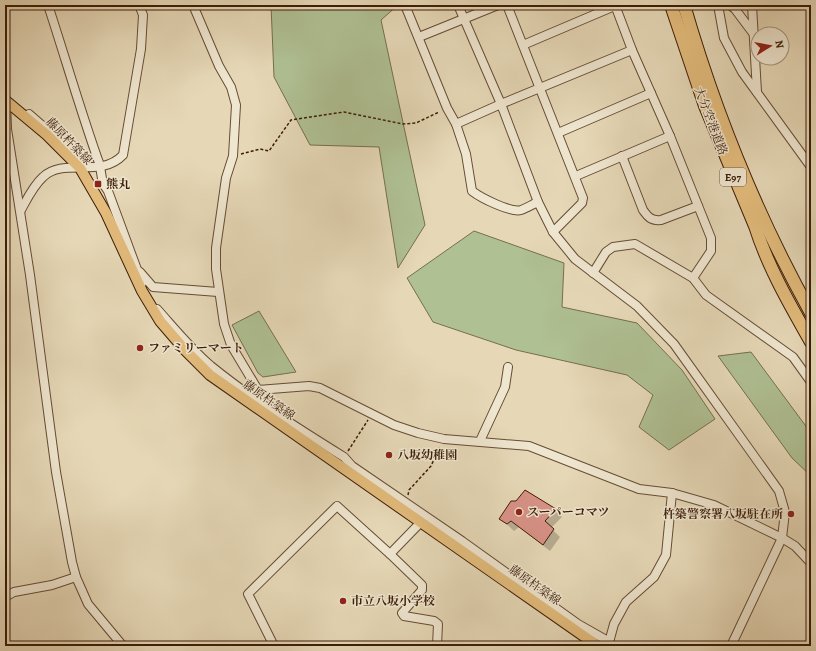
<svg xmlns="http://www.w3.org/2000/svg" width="816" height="651" font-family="Alegreya,'Noto Serif JP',serif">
	<rect width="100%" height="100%" fill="#e6d8b7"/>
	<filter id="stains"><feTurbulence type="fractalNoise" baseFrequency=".005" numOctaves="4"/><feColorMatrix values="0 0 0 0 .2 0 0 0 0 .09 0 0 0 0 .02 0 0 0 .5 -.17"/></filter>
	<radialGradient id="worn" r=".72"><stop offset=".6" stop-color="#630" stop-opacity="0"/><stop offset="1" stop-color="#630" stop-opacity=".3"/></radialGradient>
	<g fill="#afc093" stroke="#766e4e">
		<path d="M271,5H398L381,20L425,225L398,268L379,147L310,145L274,77Z"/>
		<path d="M474,231L564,263L562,307L637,323L682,370L715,419L669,450L639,427L653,395L627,375L516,350L433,322L407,278Z"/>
		<path d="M259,311L296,372L263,377L258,373L232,325Z"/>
		<path d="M751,352L811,433V476L792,458L718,356Z"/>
	</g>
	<path fill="#0003" d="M555,510L562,517L551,528L560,537L550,551L519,527L514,531L501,519Z"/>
	<path fill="#d99288" stroke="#3c1d08" d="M525,490L556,509L545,521L554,529L543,545L511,521L507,524L499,519L511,501H516Z"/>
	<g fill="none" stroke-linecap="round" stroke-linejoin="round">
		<g stroke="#664c34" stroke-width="10">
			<g id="minor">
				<path d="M48,5C65,57 80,109 98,160C103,172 99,180 108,191L142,283"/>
				<path d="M193,5L219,66L231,87L236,105L233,156L226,178L216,248V269L224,324L231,345L258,390"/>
				<path d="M405,5L447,108L456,124L466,154L472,191C481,198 511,213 521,210C527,208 533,204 538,202"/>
				<path d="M458,5L501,104L538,202L553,232L575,259L637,306L674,344L779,491L785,512L782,538L731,646"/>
				<path d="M507,5L583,198L582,203L553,232"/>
				<path d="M615,5L632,50L670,136L711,238V251L693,278"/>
				<path d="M718,5L724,38L742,72L811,167"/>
				<path d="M730,5L735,9L753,33"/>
				<path d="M752,5L757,92"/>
				<path d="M419,37L498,5"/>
				<path d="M523,45L617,5"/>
				<path d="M6,101L7,129L30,275L56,472L72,562L76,577L88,604L123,646"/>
				<path d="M29,114L68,148L81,164"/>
				<path d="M456,124L501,104L632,50"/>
				<path d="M558,133L651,93"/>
				<path d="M622,156L643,210C648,217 651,221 661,220L698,206"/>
				<path d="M576,176L670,136"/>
				<path d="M21,210C27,199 33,186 43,177C64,157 100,179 123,155L141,49L143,15L139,5"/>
				<path d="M140,272L153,287L218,292"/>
				<path d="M593,273L606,252L613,247L635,244L693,278L706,295L793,357L811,382"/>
				<path d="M157,309C174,328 191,349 211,366C253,400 299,429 344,457L352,466L462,541L578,624L608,641"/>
				<path d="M252,402L258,390L309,386L320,388L394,425L418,433L444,439L529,446L639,489L672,493L714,505L782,538L795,546L811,563"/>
				<path d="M480,441L505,387L508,367"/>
				<path d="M390,554L422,585V590L402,613L404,616L434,621L438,624L437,646"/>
				<path d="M5,597L14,592L52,585L76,577"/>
				<path d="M274,646L248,594L337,506L390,554L422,521"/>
				<path d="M608,646L614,624L626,602L654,577L666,555L672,493"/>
			</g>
		</g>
		<g stroke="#3c1d08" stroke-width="12">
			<path id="major" d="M5,100L47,135L80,168L106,213L142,291L160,321L185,350L210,375L598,646"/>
		</g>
		<g stroke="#3c1d08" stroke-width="14">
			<g id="highway">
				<path d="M671,5L705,106L755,226C768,267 790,305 811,342"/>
				<path d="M684,5C715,112 757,216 811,313"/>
			</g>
		</g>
		<g stroke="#3c1d08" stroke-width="1.5" stroke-dasharray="3 2" stroke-linecap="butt">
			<path d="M241,154L260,149L269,151L291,120L344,112L403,124L416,123L439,112"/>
			<path d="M348,451L368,420"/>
			<path d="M408,495L409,490L431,466L440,446"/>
		</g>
		<use href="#minor" stroke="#efe6d0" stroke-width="8"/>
		<use href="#major" stroke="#e3bc7c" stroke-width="10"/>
		<use href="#highway" stroke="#e3bc7c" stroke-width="12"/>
	</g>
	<g fill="#8f2418" stroke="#efe6d0" stroke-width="1.5">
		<rect x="94" y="180" width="8" height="8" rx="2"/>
		<circle cx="140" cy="348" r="4"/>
		<circle cx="389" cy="455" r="4"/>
		<circle cx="519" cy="512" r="4"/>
		<circle cx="791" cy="514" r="4"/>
		<circle cx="343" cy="601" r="4"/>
	</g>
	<g text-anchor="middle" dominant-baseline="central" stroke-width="3" stroke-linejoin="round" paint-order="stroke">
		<rect fill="#efe6d0" stroke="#725944" stroke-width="1" x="720" y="168" width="26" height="18" rx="3"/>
		<g font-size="11" font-weight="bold" fill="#3c1d08">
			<text x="733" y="177">E97</text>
		</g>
		<g font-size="12" fill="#3c1d08" stroke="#efe6d0">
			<text transform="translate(711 121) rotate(69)">大分空港道路</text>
			<text transform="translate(69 141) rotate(46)">藤原杵築線</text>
			<text transform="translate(269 400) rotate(35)">藤原杵築線</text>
			<text transform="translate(535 585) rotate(35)">藤原杵築線</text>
		</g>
		<g font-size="12" font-weight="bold" fill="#3c1d08" stroke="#efe6d0" text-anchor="start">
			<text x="106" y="184">熊丸</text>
			<text x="148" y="348">ファミリーマート</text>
			<text x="397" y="455">八坂幼稚園</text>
			<text x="527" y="512">スーパーコマツ</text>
			<text x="783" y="514" text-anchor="end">杵築警察署八坂駐在所</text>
			<text x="351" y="601">市立八坂小学校</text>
		</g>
	</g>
	<rect width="816" height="651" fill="none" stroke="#e6d8b7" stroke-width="20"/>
	<rect x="6" y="6" width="804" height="639" fill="none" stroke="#3c1d08" stroke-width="2"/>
	<rect x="10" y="10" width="796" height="631" fill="none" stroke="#3c1d08"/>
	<g transform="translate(770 46) rotate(79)"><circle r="19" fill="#efe6d0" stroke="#a79680"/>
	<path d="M0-3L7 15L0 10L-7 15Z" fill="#8f2418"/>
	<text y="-6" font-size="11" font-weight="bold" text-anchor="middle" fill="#3c1d08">N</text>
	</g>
	<rect width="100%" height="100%" filter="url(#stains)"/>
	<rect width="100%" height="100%" fill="url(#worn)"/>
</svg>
